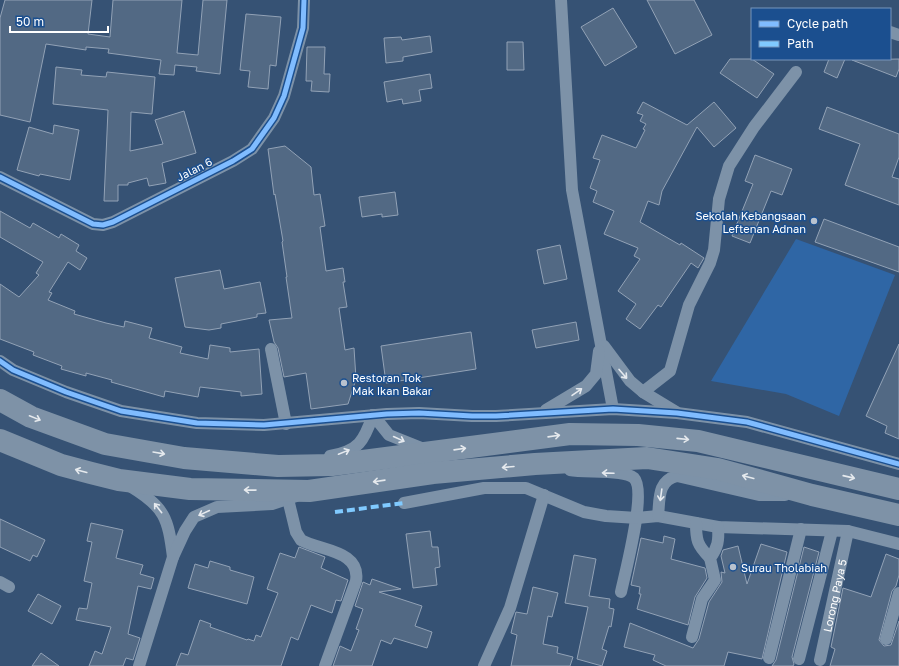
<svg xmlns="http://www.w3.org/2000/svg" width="899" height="666" font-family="'Golos Text',sans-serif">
	<rect width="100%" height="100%" fill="#365274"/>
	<path fill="#2f66a5" d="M796,239L895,275L839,416L786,394L711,381Z"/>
	<g fill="#526984" stroke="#92a2b6">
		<path d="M5,0H92L88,34L110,37L113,0H182L177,53L198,55L203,0H227L220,74L196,71L197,67L175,65L174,75L159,74L161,60L108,53L109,49L86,47V50L46,44L30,122L0,115V18Z"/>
		<path d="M647,0H694L712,35L675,54Z"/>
		<path d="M613,8L637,47L605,66L581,27Z"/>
		<path d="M246,14L281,17L276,66L270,65L268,89L248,87L250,71L240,70Z"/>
		<path d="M430,36L432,52L403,57V61L386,63L384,38L401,37L402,40Z"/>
		<path d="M507,42H523L524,70H507Z"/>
		<path d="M307,47H325L324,74H330L329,92L311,91L312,81H306Z"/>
		<path d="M730,59H752L774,74L757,98L720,73Z"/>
		<path d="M829,59H845L837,78L824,72Z"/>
		<path d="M899,59V69L896,77L852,60Z"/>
		<path d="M56,67L82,70L81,75L106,77L107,72L155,77L152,114L131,112L130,151L163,144L155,120L184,111L196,153L162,163L166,183L149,186L147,178L128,183V185H118V201H104L108,110L53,104Z"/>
		<path d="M430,74L432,88L419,90L421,101L403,104L402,99L387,102L384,82Z"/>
		<path d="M643,102L687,125L714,102L736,128L714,147L697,127L662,191L659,205L648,201L640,222L680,245L681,243L704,258L698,268L691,263L661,307L658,305L640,329L626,319L636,304L618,291L640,259L634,256L638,248L604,234L614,211L593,202L597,191L590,188L600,160L593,158L602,135L636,148L645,130L643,129L646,124L640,121L643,115L637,113Z"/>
		<path d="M827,107L899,134V157L892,177L899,179V205L845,185L860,144L819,129Z"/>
		<path d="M54,125L79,130L70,180L40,174L39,176L17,170L29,127L53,134Z"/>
		<path d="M285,146L311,167L314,195L320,194L325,226L320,227L326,271L343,268L345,282H343L347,307L339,308L345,350L354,348L356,379L348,404L311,409L306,373L284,377L278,348L274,342L269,320L292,318L286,277H287L282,242L283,241L275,194L274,195L268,149Z"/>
		<path d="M755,155L792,169L782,195L771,191L750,243L732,236L753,184L745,181Z"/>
		<path d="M395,192L398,215L382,217V214L362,217L359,197Z"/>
		<path d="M0,211L30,228L33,223L59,238L61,234L79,245L76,251L87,258L80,270L68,262L49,292L52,293L48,300L75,311L74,314L106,323L124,327L125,321L152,328L149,338L182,347L180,353L208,359L210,345L230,348V352L259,349L262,394L241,396V392L200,387L198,397L165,391L164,397L111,382L112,380L86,373V376L61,369L62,366L33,355L34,352L0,339V284L19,297L39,275L36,273L43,262L0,237Z"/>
		<path d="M824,219L899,247V272L815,242Z"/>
		<path d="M560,245L567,279L544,284L537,250Z"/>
		<path d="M220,270L224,289L260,282L266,313L257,314V317L221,324V328L209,330L185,327L175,278Z"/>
		<path d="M576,322L579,340L536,348L532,330Z"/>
		<path d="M471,332L476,369L386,383L381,346Z"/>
		<path d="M899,344V439L885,433L887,426L866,416Z"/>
		<path d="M0,519L45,540L37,557L33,555L30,561L0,547Z"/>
		<path d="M91,523L123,530L116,558L143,565L140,574L154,578L151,589L138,586L128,634L140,638L133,660L126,658L123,666H89L95,651L102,654L111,627L76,620L79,608L87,609L92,583L84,581L92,542L87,541Z"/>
		<path d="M430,531L432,547H438L440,567L435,568L437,585L413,588L406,534Z"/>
		<path d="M664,536L675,539L671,559L705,568L707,578L695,597L688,625L637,609L641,594H639L640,587L631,585L641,538L663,543Z"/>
		<path d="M761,544L787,552L762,659L728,652L724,666H666L653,660L655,655L624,647L630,623L693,648L699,639L709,602L722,582L721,572L725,573L721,556L723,550L738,546L747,584Z"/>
		<path d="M299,547L325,557L321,568L348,580L341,601L336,600L332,613L311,605L298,640L291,637L281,666H176L181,653L188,655L200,620L211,624L210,627L247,640L248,639L254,641L256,635L261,637L278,593L267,589L280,553L295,558Z"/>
		<path d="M804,547L819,552L792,657L794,664L793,666H772L776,660Z"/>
		<path d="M886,554L899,559V575L896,586L892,591L879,640L884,646L891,645L899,621V666H830L835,649L831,647L843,588L871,597Z"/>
		<path d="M574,555L596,559L589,596L610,599L609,608L614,609L611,627L609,626L602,649L607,651L602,666L577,659L588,607L565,603Z"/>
		<path d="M210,561L230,567V570L254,577L247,604L188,588L195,564L208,568Z"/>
		<path d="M372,579L401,589L379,592L422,606L415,626L432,632L427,648L394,638L391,644L381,640L372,666H333L340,646L351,651L359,630L356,629L363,609L355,606L363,582L370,585Z"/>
		<path d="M533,587L558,593L552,617L548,616L543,644L558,647L557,653L573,657L570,666H511L517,635L511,633L515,616L516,612L527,614Z"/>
		<path d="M38,594L61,606L52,624L28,611Z"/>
		<path d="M41,653L59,666H32Z"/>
	</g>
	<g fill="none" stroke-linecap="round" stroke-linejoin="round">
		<g stroke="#7d92a8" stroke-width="12">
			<path d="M561,0L572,190L613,409"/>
			<path d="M890,32L899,35"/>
			<path d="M0,177L93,224L103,225L113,222L233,161L252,149L274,118L284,96L303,28L304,0"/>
			<path d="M604,346L630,381L643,392L676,412"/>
			<path d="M271,349L286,424"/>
			<path d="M0,361L13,370L66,392L121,411L197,423L264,425L387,414L419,413L472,416H496L613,409L677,413L747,422L899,464"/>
			<path d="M643,392L670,371L689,305L710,263L714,250L719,199L729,166L754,127L796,72"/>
			<path d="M546,410L586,386L596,374L599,351"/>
			<path d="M373,415L389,435L424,449"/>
			<path d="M330,456C359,451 364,441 373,415"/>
			<path d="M570,470C585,473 624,469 634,478C647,491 625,573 621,592"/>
			<path d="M130,486C165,507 168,518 173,557"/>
			<path d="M288,499L296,532L301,540C320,551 361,550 356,581L325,666"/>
			<path d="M404,503L484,488H526L584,512L606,516L637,518L658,516L718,527L848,531L899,544"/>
			<path d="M658,516C660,499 657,481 677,476L759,495H785"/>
			<path d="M696,523C696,540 697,545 710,558"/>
			<path d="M0,582L9,587"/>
			<path d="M692,637L702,599L715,580L710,558C718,548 719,540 718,527"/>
			<path d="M886,639L899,593"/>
			<path d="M769,658L801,529"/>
			<path d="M799,659L832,531"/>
			<path id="s1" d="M820,660L848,531"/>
			<path d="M139,666L173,557L185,531L194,517L217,507L272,504L296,496"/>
			<path d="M484,666L510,608L544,495"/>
		</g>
		<g stroke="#7e92a7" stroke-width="22">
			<path d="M0,400L31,417L105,444L184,458L278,466L332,465L570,434L638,435L698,441L899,489"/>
			<path d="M0,440L61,465L91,473L119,480L190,489L309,491L433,473L535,464L647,458L718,469L812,495L899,515"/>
		</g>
		<path stroke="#80caff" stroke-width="4" stroke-dasharray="8 4" stroke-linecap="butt" d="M335,512L404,503"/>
		<g stroke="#1b4f8f" stroke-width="8">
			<g id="cycleway">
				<path d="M0,177L93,224L103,225L113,222L233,161L252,149L274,118L284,96L303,28L304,0"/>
				<path d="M0,361L13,370L66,392L121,411L197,423L264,425L387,414L419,413L472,416H496L613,409L677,413L747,422L899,464"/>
			</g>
		</g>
		<use href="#cycleway" stroke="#80bcff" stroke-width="5"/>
	</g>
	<defs><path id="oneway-shaft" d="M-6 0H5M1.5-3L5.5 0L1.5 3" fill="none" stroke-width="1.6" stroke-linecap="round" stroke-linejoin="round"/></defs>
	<g stroke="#e5e9ee">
		<use href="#oneway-shaft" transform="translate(623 374) rotate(49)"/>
		<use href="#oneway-shaft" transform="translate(577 392) rotate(-35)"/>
		<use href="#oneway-shaft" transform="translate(399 439) rotate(25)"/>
		<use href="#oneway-shaft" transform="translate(344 452) rotate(-22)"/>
		<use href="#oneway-shaft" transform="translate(608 473) rotate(-178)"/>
		<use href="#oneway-shaft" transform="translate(661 495) rotate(98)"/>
		<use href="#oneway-shaft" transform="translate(158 508) rotate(-128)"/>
		<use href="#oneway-shaft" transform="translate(204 513) rotate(155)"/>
	</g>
	<g stroke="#e5e9ed">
		<use href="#oneway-shaft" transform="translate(35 418) rotate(22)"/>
		<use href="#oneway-shaft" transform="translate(554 436) rotate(-8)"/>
		<use href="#oneway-shaft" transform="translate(683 439) rotate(6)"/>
		<use href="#oneway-shaft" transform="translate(460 449) rotate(-8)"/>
		<use href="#oneway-shaft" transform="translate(159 453) rotate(10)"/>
		<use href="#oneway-shaft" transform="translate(508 467) rotate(175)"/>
		<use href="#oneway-shaft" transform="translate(81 471) rotate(-165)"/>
		<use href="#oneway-shaft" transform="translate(748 477) rotate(-165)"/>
		<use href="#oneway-shaft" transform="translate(849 477) rotate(13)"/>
		<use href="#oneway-shaft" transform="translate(379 481) rotate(172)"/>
		<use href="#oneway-shaft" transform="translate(250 490) rotate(-179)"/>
	</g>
	<g fill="#b9c2ce" stroke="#1b4f8f" stroke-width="1.5">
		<circle cx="814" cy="221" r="4"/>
		<circle cx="344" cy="383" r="4"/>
		<circle cx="733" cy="567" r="4"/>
	</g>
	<g text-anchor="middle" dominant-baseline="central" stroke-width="3" stroke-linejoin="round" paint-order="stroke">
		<g font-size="11" fill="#fff" stroke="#1b4f8f">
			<text transform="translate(194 169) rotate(-27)">Jalan 6</text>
			<text stroke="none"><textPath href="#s1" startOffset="66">Lorong Paya 5</textPath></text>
		</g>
		<g font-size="11" fill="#fff" stroke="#1b4f8f" text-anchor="start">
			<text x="806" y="215" text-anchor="end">Sekolah Kebangsaan<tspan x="806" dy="13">Leftenan Adnan</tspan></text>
			<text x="352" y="377">Restoran Tok<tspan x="352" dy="13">Mak Ikan Bakar</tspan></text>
			<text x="741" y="567">Surau Tholabiah</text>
		</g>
	</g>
	<rect x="751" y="8" width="140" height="52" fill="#1b4f8f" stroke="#7695bc"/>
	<rect x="759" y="21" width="20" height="6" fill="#80bcff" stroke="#7695bc"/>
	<text x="787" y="28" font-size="12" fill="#ffffff">Cycle path</text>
	<rect x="759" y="41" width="20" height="6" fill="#80caff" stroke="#7695bc"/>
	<text x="787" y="48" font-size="12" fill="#ffffff">Path</text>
	<path d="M10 26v6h98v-6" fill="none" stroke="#ffffff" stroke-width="2"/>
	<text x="16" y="26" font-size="12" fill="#ffffff" stroke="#1b4f8f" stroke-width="3" paint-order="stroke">50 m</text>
</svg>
